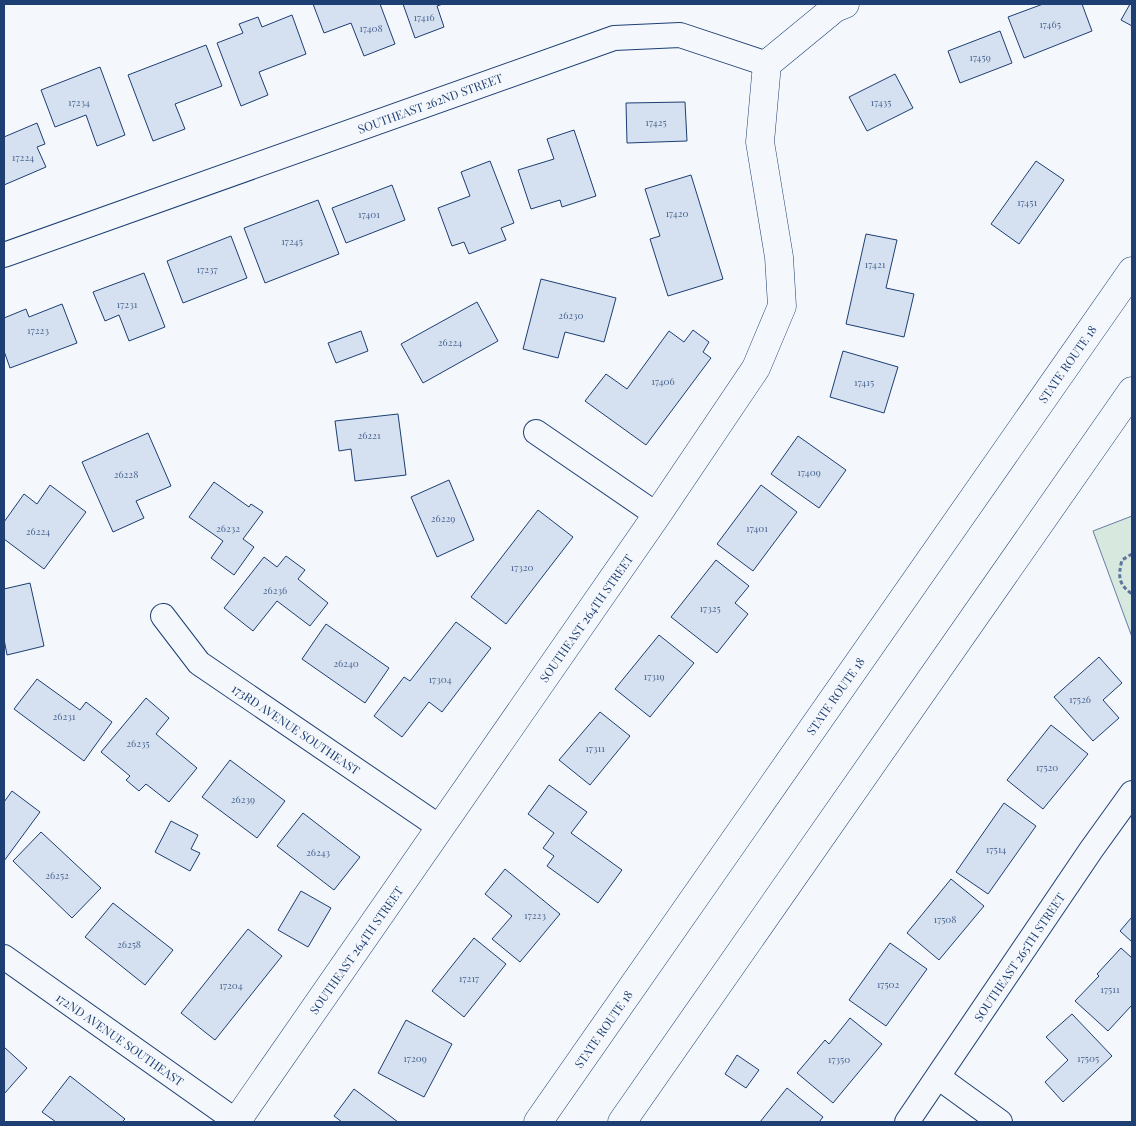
<svg xmlns="http://www.w3.org/2000/svg" width="1136" height="1126" font-family="'Playfair Display',serif">
	<rect width="100%" height="100%" fill="#f4f7fb"/>
	<path fill="#d7e8df" stroke="#687fa3" d="M1132,516V637L1093,531Z"/>
	<g fill="#d5e0f0" stroke="#1d3f73">
		<path d="M313,4H380L395,44L364,56L351,23L324,33Z"/>
		<path d="M403,4H443L437,6L444,27L415,38Z"/>
		<path d="M1043,4H1082L1092,31L1024,58L1008,17Z"/>
		<path d="M1130,4H1132V26L1121,20Z"/>
		<path d="M292,15L306,54L259,72L268,95L241,106L217,43L243,33L239,24L258,17L262,27Z"/>
		<path d="M1000,31L1012,63L960,83L948,51Z"/>
		<path d="M206,45L222,86L175,104L185,129L153,141L128,75Z"/>
		<path d="M100,67L125,135L97,146L86,115L55,127L41,90Z"/>
		<path d="M895,74L913,108L867,131L849,97Z"/>
		<path d="M685,102L687,141L627,143L626,103Z"/>
		<path d="M37,123L45,144L37,147L46,167L4,185V137Z"/>
		<path d="M574,130L596,196L562,207L560,200L531,209L518,170L554,159L547,139Z"/>
		<path d="M490,161L514,223L501,228L506,240L469,254L464,242L452,246L438,208L470,196L461,172Z"/>
		<path d="M1036,161L1064,180L1019,244L991,224Z"/>
		<path d="M691,175L723,279L668,296L650,239L660,236L645,189Z"/>
		<path d="M392,185L405,220L346,243L332,208Z"/>
		<path d="M318,200L339,254L265,283L244,228Z"/>
		<path d="M866,234L897,240L886,288L914,294L904,337L846,324Z"/>
		<path d="M231,236L247,278L183,303L167,261Z"/>
		<path d="M144,273L165,327L129,341L119,315L105,321L93,292Z"/>
		<path d="M541,279L616,298L604,342L565,332L558,358L523,349Z"/>
		<path d="M477,302L498,341L423,383L401,344Z"/>
		<path d="M62,304L77,343L10,368L4,351V318L26,309L29,317Z"/>
		<path d="M693,330L709,342L703,352L711,358L646,445L585,401L606,374L627,389L669,331L684,342Z"/>
		<path d="M361,331L368,351L336,363L328,343Z"/>
		<path d="M843,351L898,367L884,413L830,397Z"/>
		<path d="M398,414L406,475L355,481L351,449L339,451L335,421Z"/>
		<path d="M148,433L171,486L136,501L144,518L113,532L82,462Z"/>
		<path d="M798,436L846,470L819,508L771,474Z"/>
		<path d="M449,480L474,540L437,557L411,497Z"/>
		<path d="M214,482L249,507L251,504L263,512L243,539L254,547L234,575L211,558L223,541L189,517Z"/>
		<path d="M50,485L86,512L44,569L4,539V522L24,494L37,504Z"/>
		<path d="M761,485L797,512L753,571L717,544Z"/>
		<path d="M538,510L573,537L506,624L471,597Z"/>
		<path d="M286,556L305,570L298,579L328,603L310,626L277,601L253,631L224,608L264,557L277,567Z"/>
		<path d="M716,560L749,586L735,603L748,614L717,653L671,617Z"/>
		<path d="M30,583L44,646L7,655L4,639V589Z"/>
		<path d="M456,622L491,648L442,712L429,702L402,737L374,716L404,677L410,681Z"/>
		<path d="M326,624L389,668L365,703L302,659Z"/>
		<path d="M659,635L694,663L650,717L615,689Z"/>
		<path d="M1099,657L1122,683L1103,700L1119,718L1093,741L1054,697Z"/>
		<path d="M37,679L80,710L86,702L112,722L84,761L14,709Z"/>
		<path d="M146,698L169,718L156,734L197,768L169,802L146,784L139,791L126,780L130,776L101,752Z"/>
		<path d="M600,712L630,736L590,785L559,760Z"/>
		<path d="M1051,725L1088,754L1043,809L1007,780Z"/>
		<path d="M230,760L285,801L257,838L202,797Z"/>
		<path d="M549,785L587,812L571,833L622,870L598,903L547,866L554,856L543,848L554,833L528,814Z"/>
		<path d="M12,791L40,812L4,861V802Z"/>
		<path d="M1004,803L1036,826L988,894L956,872Z"/>
		<path d="M303,813L360,857L334,890L277,846Z"/>
		<path d="M171,821L198,835L191,849L200,853L190,871L155,852Z"/>
		<path d="M41,832L101,888L72,918L13,861Z"/>
		<path d="M505,869L560,914L520,962L492,939L512,916L485,894Z"/>
		<path d="M951,879L984,906L939,960L907,933Z"/>
		<path d="M301,891L331,908L308,947L278,930Z"/>
		<path d="M113,903L173,950L145,985L85,937Z"/>
		<path d="M1132,917V942L1120,931Z"/>
		<path d="M248,929L282,956L215,1040L181,1013Z"/>
		<path d="M474,938L506,964L464,1017L432,991Z"/>
		<path d="M890,943L927,969L886,1026L849,1000Z"/>
		<path d="M1121,948L1132,958V1005L1108,1031L1075,1001L1099,976L1097,974Z"/>
		<path d="M1072,1014L1112,1056L1063,1102L1045,1082L1068,1060L1046,1037Z"/>
		<path d="M850,1018L882,1044L833,1103L797,1073L825,1040L829,1044Z"/>
		<path d="M406,1020L452,1044L424,1097L378,1073Z"/>
		<path d="M4,1047L27,1068L4,1094Z"/>
		<path d="M737,1055L759,1070L746,1088L725,1074Z"/>
		<path d="M70,1076L125,1119L122,1122H56L42,1112Z"/>
		<path d="M787,1088L823,1117L819,1122H760Z"/>
		<path d="M354,1089L398,1122H342L334,1116Z"/>
	</g>
	<g fill="none" stroke-linecap="round" stroke-linejoin="round">
		<g stroke="#1d3f73" stroke-width="26">
			<g id="street">
				<path d="M4,255L614,38L680,35L767,64"/>
				<path d="M536,432L657,515"/>
				<path d="M163,616L199,663L441,828"/>
				<path d="M4,957L236,1121"/>
				<path d="M938,1077L1000,1122"/>
				<path d="M907,1122L1091,850L1132,793"/>
			</g>
		</g>
		<g stroke="#1d3f73" stroke-width="29">
			<path id="secondary" d="M236,1122L657,515L756,368L782,306L779,257L760,142L767,64L835,8L845,4"/>
		</g>
		<g stroke="#1d3f73" stroke-width="29">
			<g id="highway">
				<path d="M538,1122L1132,271"/>
				<path d="M622,1122L1132,391"/>
			</g>
		</g>
		<path stroke="#5e769c" stroke-width="3" stroke-dasharray="4 2.5" stroke-linecap="butt" d="M1132,554L1122,560C1118,576 1118,584 1132,594"/>
		<use href="#street" stroke="#f4f7fb" stroke-width="24"/>
		<use href="#secondary" stroke="#f4f7fb" stroke-width="28"/>
		<use href="#highway" stroke="#f4f7fb" stroke-width="28"/>
	</g>
	<g text-anchor="middle" dominant-baseline="central" stroke-width="4" stroke-linejoin="round" paint-order="stroke">
		<g font-size="10" fill="#4b6792">
			<text x="424" y="17">17416</text>
			<text x="1050" y="24">17465</text>
			<text x="371" y="28">17408</text>
			<text x="980" y="57">17459</text>
			<text x="79" y="102">17234</text>
			<text x="881" y="102">17435</text>
			<text x="656" y="122">17425</text>
			<text x="23" y="157">17224</text>
			<text x="1027" y="202">17451</text>
			<text x="677" y="213">17420</text>
			<text x="369" y="214">17401</text>
			<text x="292" y="241">17245</text>
			<text x="875" y="264">17421</text>
			<text x="207" y="269">17237</text>
			<text x="127" y="304">17231</text>
			<text x="571" y="315">26230</text>
			<text x="38" y="330">17223</text>
			<text x="450" y="342">26224</text>
			<text x="663" y="381">17406</text>
			<text x="864" y="382">17415</text>
			<text x="369" y="435">26221</text>
			<text x="809" y="472">17409</text>
			<text x="126" y="474">26228</text>
			<text x="443" y="518">26229</text>
			<text x="228" y="528">26232</text>
			<text x="757" y="528">17401</text>
			<text x="38" y="531">26224</text>
			<text x="522" y="567">17320</text>
			<text x="275" y="590">26236</text>
			<text x="710" y="608">17325</text>
			<text x="346" y="663">26240</text>
			<text x="654" y="676">17319</text>
			<text x="440" y="679">17304</text>
			<text x="1080" y="699">17526</text>
			<text x="64" y="716">26231</text>
			<text x="138" y="743">26235</text>
			<text x="595" y="748">17311</text>
			<text x="1047" y="767">17520</text>
			<text x="243" y="799">26239</text>
			<text x="996" y="849">17514</text>
			<text x="318" y="852">26243</text>
			<text x="57" y="875">26252</text>
			<text x="535" y="915">17223</text>
			<text x="945" y="919">17508</text>
			<text x="129" y="944">26258</text>
			<text x="469" y="978">17217</text>
			<text x="888" y="984">17502</text>
			<text x="231" y="985">17204</text>
			<text x="1110" y="989">17511</text>
			<text x="415" y="1058">17209</text>
			<text x="1088" y="1058">17505</text>
			<text x="839" y="1059">17350</text>
		</g>
		<g font-size="12" fill="#1d3f73" stroke="#f4f7fb">
			<text transform="translate(430 103) rotate(-20)">SOUTHEAST 262ND STREET</text>
			<text transform="translate(1067 364) rotate(-55)">STATE ROUTE 18</text>
			<text transform="translate(586 618) rotate(-55)">SOUTHEAST 264TH STREET</text>
			<text transform="translate(835 696) rotate(-55)">STATE ROUTE 18</text>
			<text transform="translate(296 729) rotate(34)">173RD AVENUE SOUTHEAST</text>
			<text transform="translate(356 950) rotate(-55)">SOUTHEAST 264TH STREET</text>
			<text transform="translate(1019 957) rotate(-56)">SOUTHEAST 265TH STREET</text>
			<text transform="translate(603 1029) rotate(-55)">STATE ROUTE 18</text>
			<text transform="translate(120 1039) rotate(35)">172ND AVENUE SOUTHEAST</text>
		</g>
	</g>
	<rect width="1136" height="1126" fill="none" stroke="#1d3f73" stroke-width="10"/>
</svg>
